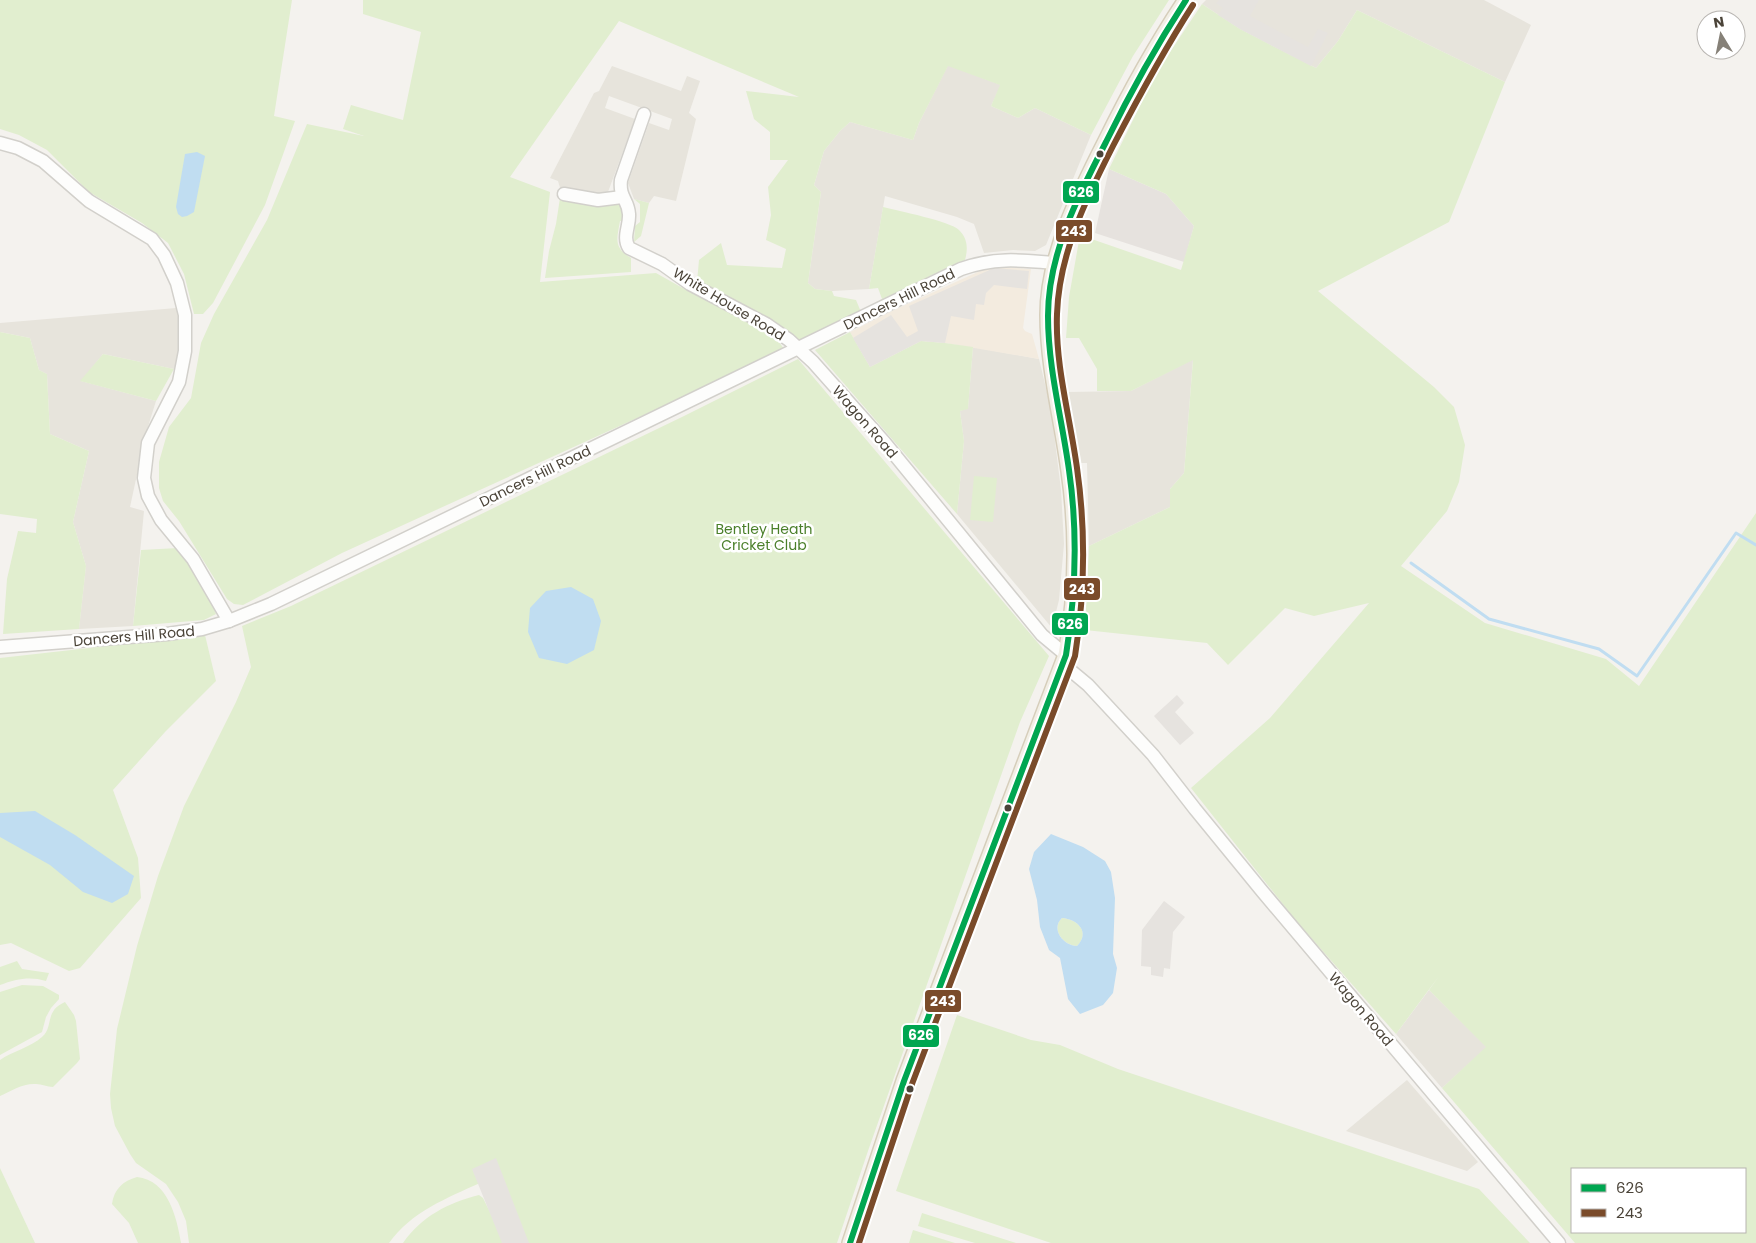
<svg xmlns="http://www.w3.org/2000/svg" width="1756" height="1243" font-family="Poppins,sans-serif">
	<rect width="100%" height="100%" fill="#f4f2ee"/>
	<g fill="#e7e4dc">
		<path d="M1206,0H1484L1531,25L1505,82L1357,10L1338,41L1316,68L1240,29L1202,4Z"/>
		<path d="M948,65L1001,85L991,106L1018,118L1035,108L1091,135L1046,245L1035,251L1013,250L984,253L974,224L957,217L885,196L869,289L832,291L815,289L808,283L821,192L814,185L824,151L840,131L850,122L913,140L919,123Z"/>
		<path d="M612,66L681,91L687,76L700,81L689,113L696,119L676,201L654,196L649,203L634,199L628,183L649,123L669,130L672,119L609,96L605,108L635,119L608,192V195L561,191L558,181L550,178L594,93L599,91Z"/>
		<path d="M176,308L180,316L181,349L174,369L103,354L81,381L156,401L146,433L130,507L144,511L133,626L79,629L86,566L73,522L89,451L50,434L47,374L39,370L30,338L0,332V323Z"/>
		<path d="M973,347L1039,359L1051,409L1061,490L1064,544L1059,600L1052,628L957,514L964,441L960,411L968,408Z"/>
		<path d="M1193,359L1184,473L1170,489V507L1089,546L1087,463H1078L1068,392L1131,391Z"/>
		<path d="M1429,990L1487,1047L1442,1088L1396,1034Z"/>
		<path d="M1407,1080L1478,1162L1467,1171L1346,1131Z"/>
	</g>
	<path fill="#f3ebdf" d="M991,266L1031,269L1023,328L1025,331L1032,334L1039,359L945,343L921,341L870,367L850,332L894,310Z"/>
	<path fill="#e6e2de" d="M1109,169L1166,194L1194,226L1184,262L1095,233Z"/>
	<g fill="#e1eecf" fill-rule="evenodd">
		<path d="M0,0H292L274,116L295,121L265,205L213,303L203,314H194L184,274L168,243L142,223L89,192L47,150L19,135L0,129Z"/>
		<path d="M363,0H1169L1133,56L1091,135L1035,108L1018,118L991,106L1000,85L948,66L919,123L913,140L850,122L840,131L824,151L814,185L821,192L808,283L815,289L832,291L834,296L856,300L861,312L801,342L790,332L697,282L699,260L721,243L727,265L782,268L786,249L766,240L771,215L768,187L788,160H770V132L754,119L746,91L799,97L619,21L510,177L550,192L540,282L656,273L688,291L774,335L784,349L681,398L342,553L243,605L234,604L227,599L179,521L163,501L159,488V462L169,427L191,398L201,343L214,314L267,220L307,124L364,136L343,129L351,105L403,120L421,32L363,14Z"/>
		<path d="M1202,4L1240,29L1316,68L1338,41L1357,10L1505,82L1449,222L1318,291L1434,387L1454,407L1465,445L1459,482L1447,511L1401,566L1485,623L1606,659L1639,686L1756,513V1243H1575L1442,1088L1486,1047L1429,990L1439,976L1396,1034L1297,922L1191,788L1270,718L1369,603L1314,616L1285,608L1228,665L1207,643L1085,630L1089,546L1170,507V489L1184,473L1193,360L1131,391H1097V369L1079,338H1066L1069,297L1080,235L1181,270L1194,226L1166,194L1109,169L1156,73ZM1572,1169H1745V1232H1572Z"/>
		<path d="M560,198L621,205L624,209V221H620C617,239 613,247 631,258V272L545,278L549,251L556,224Z"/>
		<path d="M634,199L649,203L641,236L634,242L635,226L640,222V204Z"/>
		<path d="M883,207C898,211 950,221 959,230C968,239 968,249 965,260L928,277V280L873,307L871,305L882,299L878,288L869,289Z"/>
		<path d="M0,332L30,338L39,370L47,374L50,434L89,451L73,522L86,566L79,629L3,634L7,579L18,531L36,533L37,519L0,514Z"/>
		<path d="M850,332L870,367L921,341L945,343L973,347L968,409L960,411L964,441L957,514L815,350Z"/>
		<path d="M103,354L174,369L156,401L80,381Z"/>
		<path d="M798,359L1049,656L1020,722L869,1148L837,1243H403C422,1216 448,1203 479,1195L483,1198L489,1210L480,1183C447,1198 411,1212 389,1243H189L186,1221L178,1202L166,1184L136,1163L130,1154L115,1126L111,1108L110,1094L117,1029L137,946L158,876L184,806L236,702L251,667L242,626L291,606L684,416Z"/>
		<path d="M974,476L997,478L993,522L970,520Z"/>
		<path d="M178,548C193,568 210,589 216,614L204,620L133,626L141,550Z"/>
		<path d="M205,635L216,681L165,732L113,790L138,858L141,898L80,968L69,971L11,943L0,945V658Z"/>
		<path d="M1062,918C1077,919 1091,932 1077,946C1064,946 1050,929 1062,918Z"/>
		<path d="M17,961L22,969L49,973L46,981C30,976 16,979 0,985V967Z"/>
		<path d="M22,985L43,986L59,995V999L51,1008L46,1017L42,1032L0,1055V992Z"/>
		<path d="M65,1002L74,1015L76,1021L80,1059L77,1063L53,1087C47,1087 42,1084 36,1084C23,1083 11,1091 0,1096V1060C13,1051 31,1047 42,1037C54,1027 44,1011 65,1002Z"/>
		<path d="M957,1015L1031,1040L1060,1045L1118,1069L1479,1189L1530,1243H1051L896,1191Z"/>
		<path d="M0,1168L35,1243H0Z"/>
		<path d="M137,1177C168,1180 177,1218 181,1243H138L129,1223L112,1204C114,1189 123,1181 137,1177Z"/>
		<path d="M922,1213L1016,1243H975L918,1226Z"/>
		<path d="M913,1230L955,1243H909Z"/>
	</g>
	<g fill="#e6e3df">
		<path d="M1219,0H1259L1250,16L1308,47L1318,29L1328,33L1311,66L1240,29L1218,15L1223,8L1216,3Z"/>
		<path d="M994,268L1029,271L1027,289L994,285L986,293L984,305L976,304L974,320L951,316L945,343L921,341L870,367L853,338L891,315L907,337L918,331L909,306Z"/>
		<path d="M1177,695L1184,703L1175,712L1194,733L1180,745L1154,716Z"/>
		<path d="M1164,901L1185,917L1173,932L1170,969L1164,968L1163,977L1151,975V967L1141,966L1142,930Z"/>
		<path d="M496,1158L529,1243H502L472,1169Z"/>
	</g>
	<g fill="#c0ddf1" fill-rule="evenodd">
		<path d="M197,152L205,156L194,212L187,216L182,217L178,214L176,207L185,154Z"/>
		<path d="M571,587L593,599L601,621L594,650L567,664L539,658L528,632L530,608L546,591Z"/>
		<path d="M35,811L75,835L134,876L128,894L112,903L83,892L50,865L0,837V813Z"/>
		<path d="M1051,834L1083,847L1105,861L1111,872L1115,898L1113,954L1117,968L1113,993L1103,1005L1080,1014L1068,999L1060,958L1049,950L1040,927L1037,900L1029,869L1034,852ZM1062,918C1077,919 1091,932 1077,946C1064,946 1050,929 1062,918Z"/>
	</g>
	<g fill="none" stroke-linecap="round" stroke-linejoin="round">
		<path stroke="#c0ddf1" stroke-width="3" d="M1411,563L1489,619L1599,649L1637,676L1736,533L1756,545"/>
		<g stroke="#d2d0cb" stroke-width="15">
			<g id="minor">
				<path d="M644,114L621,180C619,198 628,199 629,214C630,226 622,237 629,248L662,264L690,284L766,324L789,340L813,362L885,443L1042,635L1066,655"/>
				<path d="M0,143L18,148L43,161L89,201L152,239L164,255L177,283L185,315V351L179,382L148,443L144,478L148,496L161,520L193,559L229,621"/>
				<path d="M564,194L598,200L622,197"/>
				<path d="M0,647L167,634L202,629L229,621L271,604L961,269C994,257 1021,260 1055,263"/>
				<path d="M1064,665L1088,685L1153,755L1195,809L1262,891L1559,1243"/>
			</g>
		</g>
		<g stroke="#d6cebb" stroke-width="18">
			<path id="major" d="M850,1243L904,1081L1066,655C1077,594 1078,533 1069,471C1062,419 1048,367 1048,315C1048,255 1080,192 1106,141C1130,92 1156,45 1186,0"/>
		</g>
		<use href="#minor" stroke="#fdfdfc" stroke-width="12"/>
		<use href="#major" stroke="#f2efe6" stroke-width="15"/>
		<g stroke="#fff" stroke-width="10">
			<path id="bus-1" d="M850,1243L904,1081L1066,655C1076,593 1078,532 1069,470C1062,419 1048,368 1048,316C1048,254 1078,196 1106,142C1130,93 1156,46 1186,0"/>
		</g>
		<g stroke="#fff" stroke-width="10">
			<path id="bus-2" d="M859,1243L912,1084L1075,656C1085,593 1086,531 1077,468C1070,417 1055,365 1057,314C1059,254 1086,199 1113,146C1138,98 1164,50 1193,5"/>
		</g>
		<use href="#bus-1" stroke="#00a651" stroke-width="6"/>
		<use href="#bus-2" stroke="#7a4b2a" stroke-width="6"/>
	</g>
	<g fill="#4b4439" stroke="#fff" stroke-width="2">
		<circle cx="1100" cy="154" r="4.5"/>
		<circle cx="1008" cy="808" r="4.5"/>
		<circle cx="910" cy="1089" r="4.5"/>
	</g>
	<g text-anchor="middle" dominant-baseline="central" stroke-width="5" stroke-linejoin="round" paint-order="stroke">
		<g font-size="14" fill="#4b4439" stroke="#fff">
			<text transform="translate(899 299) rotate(-26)">Dancers Hill Road</text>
			<text transform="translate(729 304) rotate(31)">White House Road</text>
			<text transform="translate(865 422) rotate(49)">Wagon Road</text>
			<text transform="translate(535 476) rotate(-26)">Dancers Hill Road</text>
			<text transform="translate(134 636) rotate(-5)">Dancers Hill Road</text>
			<text transform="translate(1361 1009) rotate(50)">Wagon Road</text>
		</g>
		<g font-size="14" fill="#4a7f2a" stroke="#fff">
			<text x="764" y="529">Bentley Heath<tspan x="764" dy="16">Cricket Club</tspan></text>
		</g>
	</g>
	<g stroke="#fff" stroke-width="2">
		<rect x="1062" y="180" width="38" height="24" rx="5" fill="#00a651"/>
		<rect x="1055" y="219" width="38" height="24" rx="5" fill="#7a4b2a"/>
		<rect x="1063" y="577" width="38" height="24" rx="5" fill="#7a4b2a"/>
		<rect x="1051" y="612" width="38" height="24" rx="5" fill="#00a651"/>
		<rect x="924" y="989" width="38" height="24" rx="5" fill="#7a4b2a"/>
		<rect x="902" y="1024" width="38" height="24" rx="5" fill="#00a651"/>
	</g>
	<g font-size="14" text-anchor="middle" font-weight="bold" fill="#fff">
		<text x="1081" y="197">626</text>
		<text x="1074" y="236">243</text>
		<text x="1082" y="594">243</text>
		<text x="1070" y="629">626</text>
		<text x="943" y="1006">243</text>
		<text x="921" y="1040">626</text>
	</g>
	<rect x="1571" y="1168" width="175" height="65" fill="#ffffff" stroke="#b7b4b0"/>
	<rect x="1581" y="1184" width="25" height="8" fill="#00a651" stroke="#b7b4b0"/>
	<text x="1616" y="1193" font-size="15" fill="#4b4439">626</text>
	<rect x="1581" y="1209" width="25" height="8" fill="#7a4b2a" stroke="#b7b4b0"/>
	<text x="1616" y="1218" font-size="15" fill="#4b4439">243</text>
	<g transform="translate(1721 35) rotate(350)"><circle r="24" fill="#ffffff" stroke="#b7b4b0"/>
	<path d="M0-4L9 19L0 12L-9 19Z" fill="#868178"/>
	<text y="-8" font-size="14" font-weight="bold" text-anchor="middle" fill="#4b4439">N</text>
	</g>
</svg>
